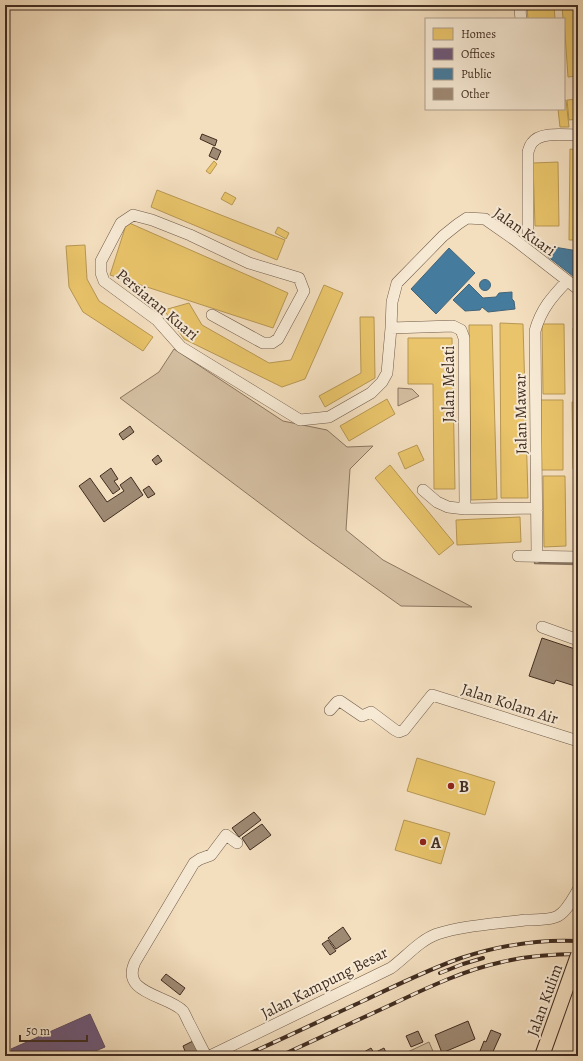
<svg xmlns="http://www.w3.org/2000/svg" width="583" height="1061" viewBox="0 0 583 1061" font-family="Alegreya,serif">
<rect width="100%" height="100%" fill="#f3debe"/>
<filter id="stains"><feTurbulence type="fractalNoise" baseFrequency=".005" numOctaves="4"/><feColorMatrix values="0 0 0 0 .2 0 0 0 0 .09 0 0 0 0 .02 0 0 0 .5 -.17"/></filter>
<radialGradient id="worn" r=".72"><stop offset=".6" stop-color="#630" stop-opacity="0"/><stop offset="1" stop-color="#630" stop-opacity=".3"/></radialGradient>
<path fill="#d5c0a3" stroke="#8b7662" d="M174 349 283 421 327 430 347 447 373 446 350 469 346 530 383 560 472 607 401 606 310 541 120 398 159 372Z
M398 388 412 389 419 396 398 406Z
M429 1042 435 1056H399Z"/>
<path fill="#e9c46a" stroke="#b79754" d="M562 5H578V76L568 77 564 19H563Z
M554 6 555 19H528L527 8Z
M578 99V119L569 120 567 100Z
M564 100H566L569 127H560L558 109H564Z
M570 149 578 150V240H569Z
M214 161 217 164 210 174 206 171Z
M558 162 559 226H535L533 163Z
M157 190 285 240 277 260 151 207Z
M225 192 236 198 232 205 221 199Z
M127 222 288 293 273 328 110 275Z
M278 227 289 233 286 239 275 233Z
M85 245 87 279 99 301 153 337 143 351 83 312 69 287 66 246Z
M324 285 343 293 305 379 282 387 184 339 164 310 189 303 202 325 269 363 291 360Z
M360 317H374L375 378 325 407 319 396 361 373Z
M500 323 523 324 528 498H501Z
M542 324H564L565 394H543Z
M469 325H492L497 499 471 500Z
M573 328H578V396H574Z
M408 338H452L455 489H434L433 384H408Z
M387 399 395 414 349 441 340 426Z
M540 400H563V470H541Z
M572 402H578V469H573Z
M417 445 424 460 405 469 398 453Z
M390 465 454 543 439 555 375 478Z
M576 475H578V543H577Z
M543 476H565L566 546 544 547Z
M520 517 521 542 457 545 456 520Z
M417 758 495 782 485 815 407 791Z
M404 820 450 833 441 864 395 850Z"/>
<path fill="#6d597a" stroke="#604c5f" d="M90 1014 105 1047 84 1056H14L11 1049Z"/>
<path fill="#457b9d" stroke="#446478" d="M554 247 578 251V280L547 256Z
M449 248 475 273 436 314 411 289Z
M479.5 285a5.5 5.5 0 1 1 11 0a5.5 5.5 0 1 1-11 0Z
M469 284 483 298 496 297 499 293 512 292V299L514 301 515 309 488 312 482 307 480 310 465 311 453 300Z"/>
<g fill="none" stroke-linecap="round" stroke-linejoin="round">
<path stroke="#87735f" stroke-width="2.5" d="M535 563 578 564"/>
</g>
<path fill="#9e8973" stroke="#412d21" d="M202 134 217 140 215 146 200 139Z
M213 147 221 151 217 160 209 156Z
M130 426 134 432 123 440 119 434Z
M158 455 162 461 156 465 152 460Z
M111 468 118 479 114 481 120 489 113 494 100 476Z
M131 477 143 495 104 522 79 486 90 478 107 502 124 491 120 485Z
M149 486 155 494 148 498 143 490Z
M542 638 578 650V687L556 680 554 684 529 676Z
M254 812 261 820 239 837 232 828Z
M262 824 271 835 250 850 242 838Z
M343 927 351 939 336 949 328 938Z
M328 940 336 951 330 955 322 944Z
M166 974 185 988 180 995 161 980Z
M468 1021 475 1039 442 1053 435 1035Z
M491 1030 501 1034 491 1056H478L484 1041 486 1042Z
M418 1031 423 1042 411 1047 406 1036Z
M193 1041 198 1053 191 1056H187L183 1046Z
M371 1048 374 1053 384 1048 387 1055 385 1056H374V1055L366 1056 364 1052Z"/>
<g fill="none" stroke-linecap="round" stroke-linejoin="round">
<g stroke="#6e5948" stroke-width="12">
<path id="minor" d="M521 19 520 10 524 5
M528 234V152C529 149 530 145 532 143 540 131 566 135 578 135
M212 315 263 343H272L278 339 304 291 299 278 249 263 190 235 152 220 133 215 121 223 101 261V273L104 281 157 320 181 347 300 420 329 417 371 393 382 382 387 373 391 328 392 302 397 283 443 236 458 224 467 218 485 219 515 240 578 289
M391 328 453 326 461 330 464 338 465 509
M423 490 437 502 448 507 465 509 537 508
M518 556 578 557
M537 557 535 331C541 309 552 297 567 281
M542 627 578 640
M330 710 337 702 340 701 362 716 371 712 395 730 399 732 404 730 432 695 578 741
M206 1056C200 1045 195 1034 189 1023 187 1019 185 1014 183 1011 168 995 120 994 135 962L194 863 200 859 211 855 226 835 237 843
M210 1056 391 968C406 957 420 940 437 934 465 925 496 924 525 920 533 920 551 920 558 916 567 911 573 898 578 890"/>
</g>
<use href="#minor" stroke="#f7ead5" stroke-width="11"/>
<g stroke="#412d21" stroke-width="4">
<path id="rail" d="M440 973 463 964 483 958
M244 1056C284 1038 324 1019 363 1001 395 986 427 970 461 958 498 946 539 939 578 941
M280 1056C319 1038 358 1020 397 1002 431 986 465 970 502 962 527 956 553 954 578 954"/>
</g>
<use href="#rail" stroke="#f7ead5" stroke-width="2.5" stroke-dasharray="8" stroke-linecap="butt"/>
<g stroke="#412d21" stroke-width="16" stroke-linecap="butt">
<path id="major-bridge" d="M542 1056 578 955"/>
</g>
<use href="#major-bridge" stroke="#f3debe" stroke-width="14"/>
</g>
<g fill="#8f2418" stroke="#f7ead5" stroke-width="1.5">
<circle cx="451" cy="786" r="4"/>
<circle cx="423" cy="842" r="4"/>
</g>
<g text-anchor="middle" stroke-width="4" stroke-linejoin="round" paint-order="stroke">
<g font-size="16" fill="#412d21" stroke="#f7ead5">
<text transform="translate(525 231) rotate(35)" y="6">Jalan Kuari</text>
<text transform="translate(158 304) rotate(40)" y="6">Persiaran Kuari</text>
<text transform="translate(448 384) rotate(-90)" y="6">Jalan Melati</text>
<text transform="translate(520 414) rotate(-91)" y="6">Jalan Mawar</text>
<text transform="translate(510 703) rotate(18)" y="6">Jalan Kolam Air</text>
<text transform="translate(324 982) rotate(-27)" y="6">Jalan Kampung Besar</text>
<text transform="translate(544 1000) rotate(-70)" y="6">Jalan Kulim</text>
</g>
<g font-size="16" font-weight="bold" fill="#412d21" stroke="#f7ead5" text-anchor="start">
<text x="459" y="792">B</text>
<text x="431" y="848">A</text>
</g>
</g>
<rect width="583" height="1061" fill="none" stroke="#f3debe" stroke-width="20"/>
<rect x="6" y="6" width="571" height="1049" fill="none" stroke="#412d21" stroke-width="2"/>
<rect x="10" y="10" width="563" height="1041" fill="none" stroke="#412d21"/>
<rect x="425" y="18" width="140" height="92" fill="#f7ead5" stroke="#ae9e8d"/>
<rect x="433" y="28" width="20" height="12" fill="#e9c46a" stroke="#ae9e8d"/>
<text x="461" y="38" font-size="12" fill="#412d21">Homes</text>
<rect x="433" y="48" width="20" height="12" fill="#6d597a" stroke="#ae9e8d"/>
<text x="461" y="58" font-size="12" fill="#412d21">Offices</text>
<rect x="433" y="68" width="20" height="12" fill="#457b9d" stroke="#ae9e8d"/>
<text x="461" y="78" font-size="12" fill="#412d21">Public</text>
<rect x="433" y="88" width="20" height="12" fill="#9e8973" stroke="#ae9e8d"/>
<text x="461" y="98" font-size="12" fill="#412d21">Other</text>
<path d="M20 1035v6h67v-6" fill="none" stroke="#412d21" stroke-width="2"/>
<text x="26" y="1035" font-size="12" fill="#412d21" stroke="#f7ead5" stroke-width="3" paint-order="stroke">50 m</text>
<rect width="100%" height="100%" filter="url(#stains)"/>
<rect width="100%" height="100%" fill="url(#worn)"/>
</svg>
